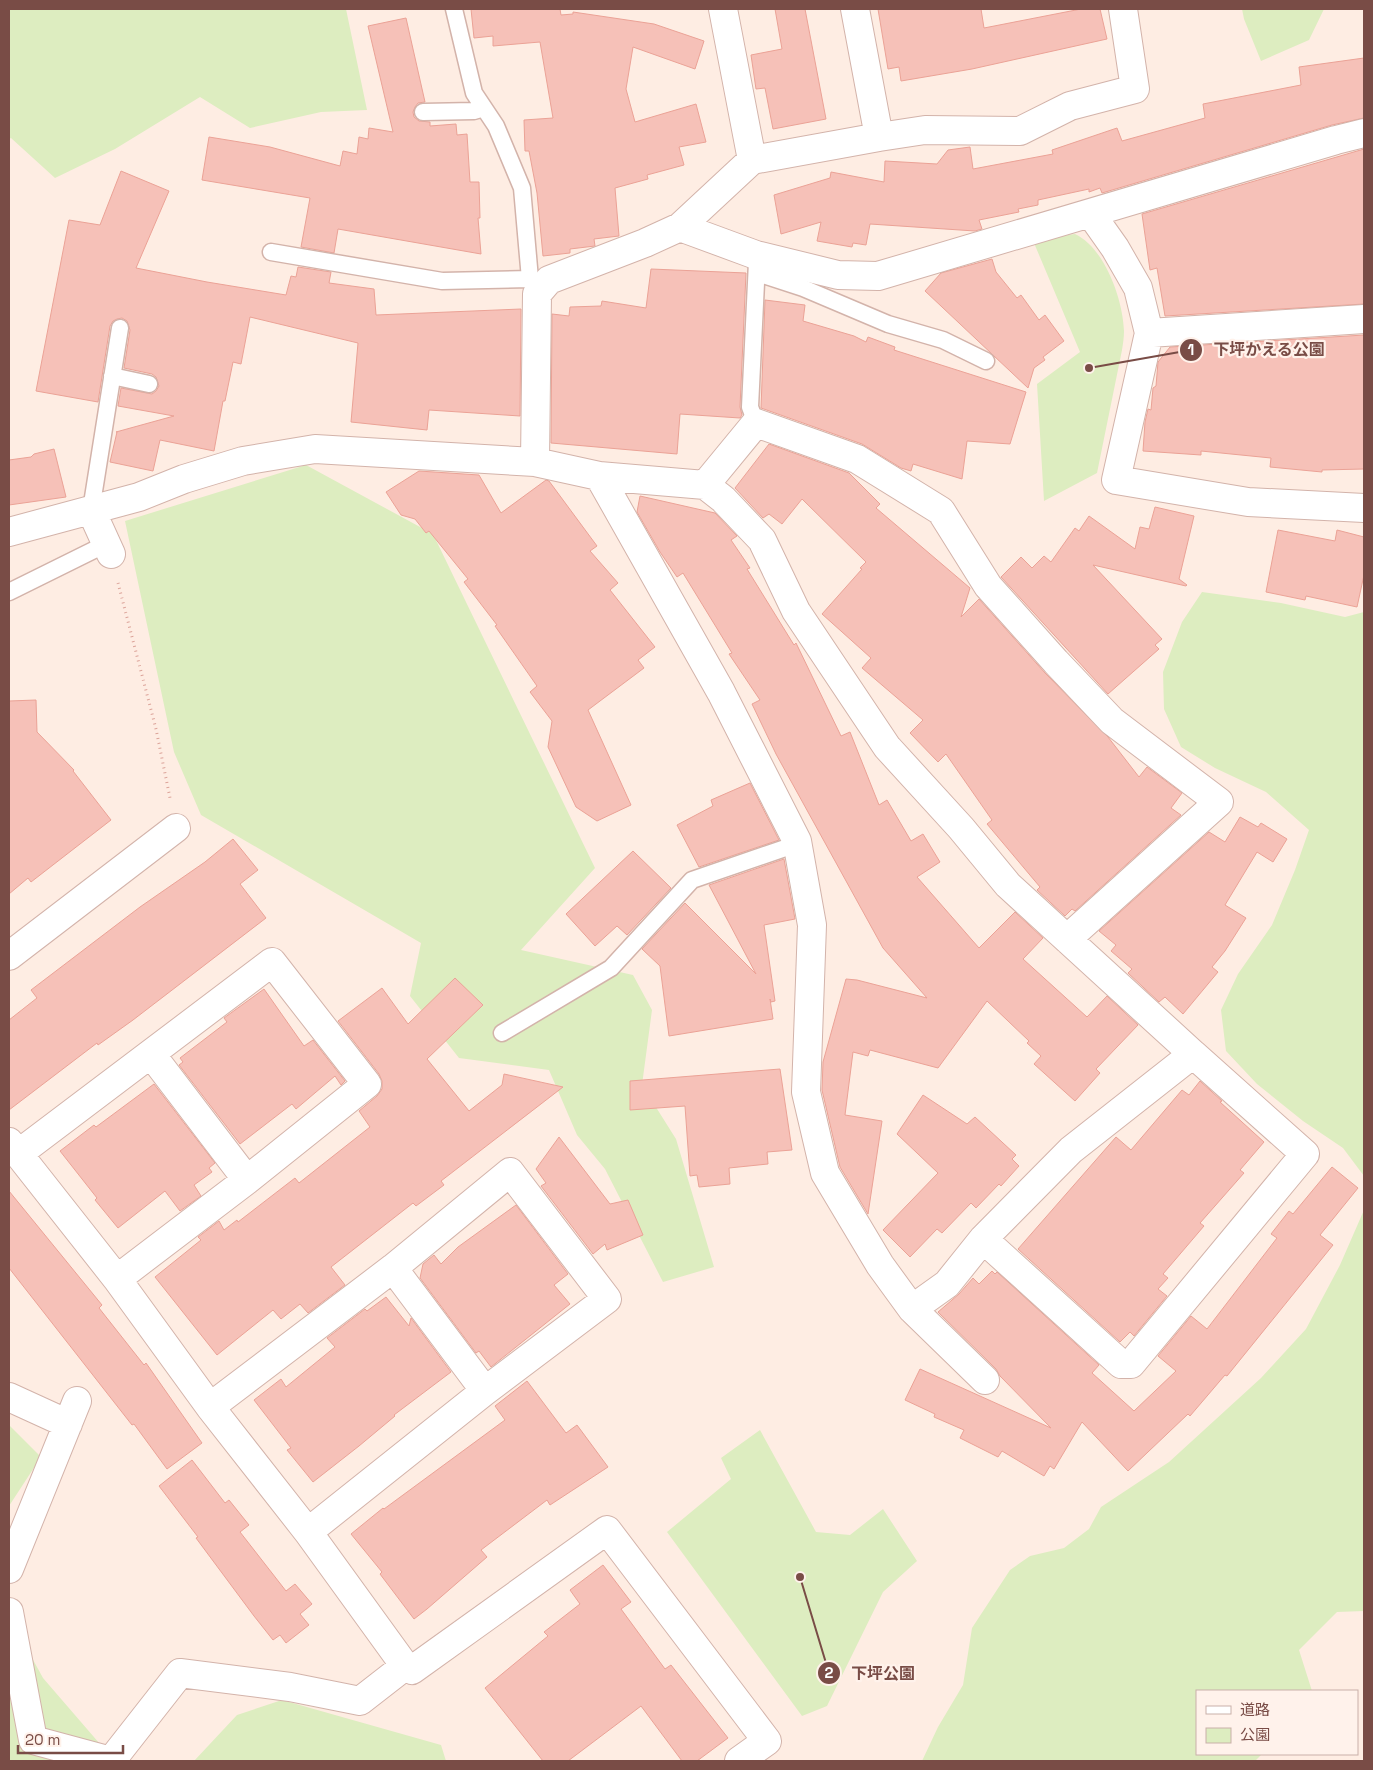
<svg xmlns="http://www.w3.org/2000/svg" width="1373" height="1770" viewBox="0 0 1373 1770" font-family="'Space Grotesk','Noto Sans JP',sans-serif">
<rect width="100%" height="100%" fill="#feede3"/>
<path fill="#ddedc0" d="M9 9H346L367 110 321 112 250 128 200 97 115 149 55 178 11 138 9 139Z
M1242 9H1324L1309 40 1261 61 1244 19Z
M1075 234C1105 248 1123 300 1124 331 1124 337 1123 344 1122 350L1097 473 1044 501 1037 384 1080 352 1034 243 1055 237Z
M306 465 433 534 595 868 521 950 633 975 652 1010 642 1085 676 1139 714 1267 663 1282 605 1169 577 1135 549 1070 459 1058 410 996 421 943 201 815 174 752 125 521Z
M1202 592 1281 603 1345 617 1364 612V1176L1343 1148 1303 1121 1257 1084 1226 1051 1221 1010 1238 974 1272 925 1295 870 1309 830 1266 792 1215 768 1181 747 1164 709 1163 672 1182 622Z
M1364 1210V1611L1337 1612 1299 1650 1312 1691H1197V1754H1262L1255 1761H922L938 1727 963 1685 972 1628 1010 1570 1030 1556 1064 1548 1089 1529 1101 1507 1169 1462 1261 1378 1306 1329 1340 1265Z
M9 1425 41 1457 9 1506Z
M760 1430 816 1532 850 1535 883 1509 917 1561 883 1592 827 1706 802 1716 667 1532 731 1479 721 1458Z
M9 1630 20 1636 43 1678 106 1751 131 1761H9Z
M282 1700 441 1745 446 1761H194L237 1715Z"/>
<path fill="#f6c1b8" stroke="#eba296" d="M471 9H560L561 15 573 14V12L654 24 704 41 695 69 633 47 626 89 635 122 696 104 706 142 679 147 684 165 647 175 648 179 615 188 619 236 594 239 595 246 570 249V253L543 256 537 193 529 151H525L524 120 553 118 540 42 493 46V36L474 38Z
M775 9H805L826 119 773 129 765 88 756 89 751 55 782 49Z
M878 9H981L984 28 1081 9H1100L1107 39 972 69 901 81 899 67 888 69Z
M406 18 425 102 418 103 415 107 413 112 414 117 419 121 430 122V126L456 124 457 135 467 134 470 182H479L480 218H478L481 254 338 229 334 253 301 247 310 198 202 180 209 137 270 147 340 166 343 151 357 154 359 137 368 139 369 128 393 132 368 26Z
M1364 58V118L1332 125 1102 193 1100 188 1089 192V189L1038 200V205L1018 209 1019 212 979 220 982 229 975 231 870 224 866 245 853 243 852 247 817 241 821 222 781 234 774 195 830 178 831 172 884 182 885 161 937 164 948 150 970 147 973 169 1053 154 1052 150 1117 128 1122 141 1205 118 1203 104 1301 85 1299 67Z
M1364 149V304L1165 316 1157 268 1150 270 1142 214Z
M121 171 169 191 136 268 207 282 286 295 291 276 296 277 298 267 331 272 329 283 374 289 376 315 521 309 520 416 429 410 427 430 351 422 358 343 250 317 241 364 233 362 225 401H223L214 451 160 440 153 471 110 462 117 432H116L174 416 118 406 121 388 152 394 156 391 159 386 156 377 152 374 124 368 130 330 127 321 122 318 117 319 113 321 110 326 98 402 36 391 69 220 100 225Z
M992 259 996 272 1017 298 1021 295 1039 320 1045 315 1064 341 1043 357 1045 360 1034 368 1028 388 925 291 941 273Z
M651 269 746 273 740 407 742 415 740 418 680 414 677 454 551 443 552 314 569 316 570 307 601 306 602 301 646 308Z
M765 300 805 305 803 321 854 336 866 342 868 337 895 347 894 350 1026 392 1010 444 967 441 962 479 913 464 911 471 901 468 862 444 761 408Z
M1364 335V469L1322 470V472L1270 467 1271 458 1201 451V455L1143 451 1145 422 1148 409 1151 410 1153 388 1156 386 1158 362 1170 347Z
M769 444 849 473 880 504 876 508 970 588 961 617 979 599 1045 673 1108 737 1139 777 1147 767 1182 793 1171 808 1181 815 1075 911 1072 909 1065 916 1037 890 1040 887 987 824 992 820 946 754 938 762 910 733 923 720 862 668 871 658 822 614 862 569 860 568 866 562 802 499 782 524 769 514 763 518 735 488Z
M54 449 66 497 9 505V460L31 457 34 454Z
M419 471 479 475 501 513 546 480 549 481 597 546 590 551 618 583 610 590 655 647 638 660 644 668 588 710 631 805 597 821 576 807 548 747 552 721 530 692 537 686 495 626 497 625 464 582 468 579 429 531 426 533 415 519 401 515 386 492Z
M640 496 715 513 737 536 731 540 750 568 747 569 794 645 796 643 841 736 850 732 879 805 887 800 911 841 923 834 940 862 917 877 979 948 1015 912 1043 938 1023 959 1087 1017 1107 996 1138 1025 1096 1069 1100 1073 1075 1101 1034 1064 1041 1056 1027 1043 1029 1041 987 1001 938 1068 870 1050 868 1056 853 1052 845 1115 882 1121 868 1214 840 1167 822 1090 823 1062 846 979 857 980 927 998 883 948 776 754 752 704 760 700 729 654 732 653 683 573 677 577 660 552 637 512Z
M1155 507 1194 516 1179 579 1187 585 1186 586 1093 565 1162 639 1155 645 1159 649 1108 694 1001 577 1021 557 1032 568 1044 556 1051 562 1075 528 1079 531 1089 516 1135 549 1140 527 1149 529Z
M1278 530 1335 541 1337 530 1364 537V575L1357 607 1306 596 1305 600 1266 592Z
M36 700 37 732 74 770 73 771 111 820 31 882 28 878 9 894V701Z
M750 783 779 840 699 867 677 825 713 806 711 800Z
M1240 817 1258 827 1261 823 1287 839 1273 862 1257 852 1225 905 1246 918 1225 951 1212 967 1218 972 1183 1014 1165 997 1159 1002 1128 973 1132 969 1111 951 1116 945 1099 931 1209 832 1225 842Z
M233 839 258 870 240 884 266 918 133 1020 98 1045 97 1043 9 1110V1020L37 998 31 990 140 907 205 862Z
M633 851 671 888 627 935 617 926 595 946 566 914Z
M784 859 795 919 764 925 775 1001 771 1002 770 999 773 1019 669 1036 660 966 642 949 685 903 756 974 709 885Z
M455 978 483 1005 427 1059 469 1111 502 1085 504 1074 563 1087 441 1181 444 1185 416 1206 413 1203 331 1267 345 1285 308 1313 300 1304 281 1319 273 1310 217 1355 155 1277 201 1240 198 1237 219 1221 224 1230 237 1220 238 1222 295 1178 299 1183 370 1127 359 1111 377 1096 382 1089V1081L379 1074 338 1021 382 988 408 1024Z
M264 989 304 1046 313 1040 345 1081 341 1085 335 1076 296 1109 292 1104 240 1144 179 1065 183 1062 180 1058 227 1022 224 1018Z
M780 1069 792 1150 767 1152 768 1164 729 1168 730 1184 699 1187 697 1175 690 1176 685 1106 630 1110V1081Z
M1200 1081 1222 1101 1220 1102 1264 1142 1240 1170 1244 1173 1200 1223 1204 1226 1163 1274 1168 1278 1158 1289 1167 1296 1134 1336 1130 1332 1120 1342 1018 1249 1116 1137 1131 1150 1182 1090 1189 1095Z
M154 1084 215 1163 209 1168 212 1172 194 1185 201 1196 180 1211 165 1191 118 1228 95 1200 97 1198 60 1151 94 1125 96 1127Z
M923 1095 967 1124 975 1117 1016 1155 1012 1159 1019 1166 1001 1186 999 1184 976 1208 971 1203 942 1233 937 1229 910 1257 883 1230 938 1173 897 1134Z
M559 1137 610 1204 628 1200 643 1235 607 1250 605 1244 593 1254 541 1186 546 1183 536 1169Z
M1332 1167 1358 1188 1320 1235 1333 1245 1227 1376 1225 1375 1190 1416 1188 1414 1128 1471 1082 1422 1054 1469 1050 1466 1044 1476 1002 1451 998 1457 960 1438 964 1430 934 1417 935 1414 905 1400 920 1369 1051 1428 1000 1376 996 1369 938 1312 959 1294 973 1278 979 1284 992 1271 995 1274 997 1272 1099 1365 1092 1373 1134 1411 1176 1371 1158 1356 1191 1316 1207 1329 1277 1238 1271 1234 1289 1211 1293 1214Z
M9 1191 102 1305 99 1308 144 1365 146 1363 202 1443 167 1469 134 1424 132 1425 9 1268Z
M516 1205 568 1274 554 1285 570 1304 491 1367 479 1351 476 1353 420 1278 423 1264 434 1255 441 1264 458 1247Z
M386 1297 409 1326 411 1318 451 1372 394 1415 395 1416 359 1446 313 1482 287 1450 291 1448 254 1400 281 1379 286 1387 335 1347 327 1338 365 1309 367 1311Z
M527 1381 566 1433 577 1425 608 1467 550 1505 547 1500 481 1550 487 1557 427 1609 414 1619 380 1574 382 1572 351 1534 383 1508 384 1509 505 1420 495 1406Z
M192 1460 225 1503 229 1500 249 1525 240 1532 286 1591 295 1584 312 1604 300 1614 309 1625 286 1643 280 1635 273 1640 254 1616 196 1538 198 1537 159 1486Z
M603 1565 631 1602 621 1609 665 1669 671 1665 728 1738 697 1761H682L641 1706 568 1761H543L485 1688 548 1636 544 1632 580 1604 570 1590Z"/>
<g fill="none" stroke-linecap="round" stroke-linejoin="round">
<g stroke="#d3b3aa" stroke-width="19">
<path id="service" d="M454 9 474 93 496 126 522 188 530 279 537 294
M423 112 474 111 484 108
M271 252 442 281 530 279 535 289
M757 273 803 288 888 324 943 340 986 361
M112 376 149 384
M756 423 750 407 757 262
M91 510 120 328
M9 592 106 544
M502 1033 611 968 692 880 797 844"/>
</g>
<g stroke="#d3b3aa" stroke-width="30">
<path id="minor" d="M723 9 752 160
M855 9 879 137
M1091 214 1115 248 1138 288 1149 333 1116 480 1248 502 1364 508
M680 227 752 160 879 137 925 130 1020 131 1070 106 1135 89 1123 9
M1149 333 1364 319
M535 462 537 294 549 280 645 243 680 227 756 255 838 275 878 276 1336 140 1364 133
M599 476 721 692 797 841 812 925 806 1092 825 1173 880 1265 912 1309 985 1380
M705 485 756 423 857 459 941 511 988 586 1056 662 1112 721 1219 802 1067 939
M91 510 111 554
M9 532 139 497 184 479 243 461 315 449 535 462 599 476 705 485 723 499 762 540 796 611 887 747 961 828 1008 885 1193 1054 1071 1150 983 1239 947 1284 912 1309
M9 956 176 828
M151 1054 247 1180
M9 1142 117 1279 210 1407 308 1532 405 1666 412 1670 607 1530 767 1741 739 1761
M18 1154 272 962 367 1084 247 1180 117 1279
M983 1239 1121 1364H1131L1305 1154 1193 1054
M393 1268 485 1391
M9 1397 68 1424
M210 1407 393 1268 510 1172 607 1299 485 1391 308 1532
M9 1569 77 1401
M9 1612 33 1740 111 1761 180 1673 290 1687 360 1701 405 1666"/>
</g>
<path stroke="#dca49a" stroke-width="3" stroke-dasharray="1 4" stroke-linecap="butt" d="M118 583 156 729 170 798"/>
<use href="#service" stroke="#fff" stroke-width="16"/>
<use href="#minor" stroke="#fff" stroke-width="28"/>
</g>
<path fill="none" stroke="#794c46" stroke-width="2" d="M1089 368L1191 350M800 1577L829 1673"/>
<g fill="#794c46" stroke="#fff2eb" stroke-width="2">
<circle cx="1089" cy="368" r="5"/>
<circle cx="800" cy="1577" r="5"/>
<circle cx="1191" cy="350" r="12"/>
<circle cx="829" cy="1673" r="12"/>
</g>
<g font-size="15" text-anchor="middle" font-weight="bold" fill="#fff">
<text x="1191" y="355">1</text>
<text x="829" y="1678">2</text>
</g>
<g font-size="16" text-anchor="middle" font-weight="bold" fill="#794c46" stroke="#fff2eb" stroke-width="4.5" stroke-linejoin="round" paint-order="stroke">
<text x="1269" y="355">下坪かえる公園</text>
<text x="883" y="1679">下坪公園</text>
</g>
<rect width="1373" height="1770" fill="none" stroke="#794c46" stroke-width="20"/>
<rect x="1196" y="1690" width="162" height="65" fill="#fff2eb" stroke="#c9b0a9"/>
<rect x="1206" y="1706" width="25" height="8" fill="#ffffff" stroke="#c9b0a9"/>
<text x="1240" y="1715" font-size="15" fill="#794c46">道路</text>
<rect x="1206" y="1728" width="25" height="15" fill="#ddedc0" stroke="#c9b0a9"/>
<text x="1240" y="1740" font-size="15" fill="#794c46">公園</text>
<path d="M18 1745v8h105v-8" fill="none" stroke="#794c46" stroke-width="2.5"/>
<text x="25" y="1745" font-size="15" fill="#794c46" stroke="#fff2eb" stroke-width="4" paint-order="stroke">20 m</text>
</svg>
